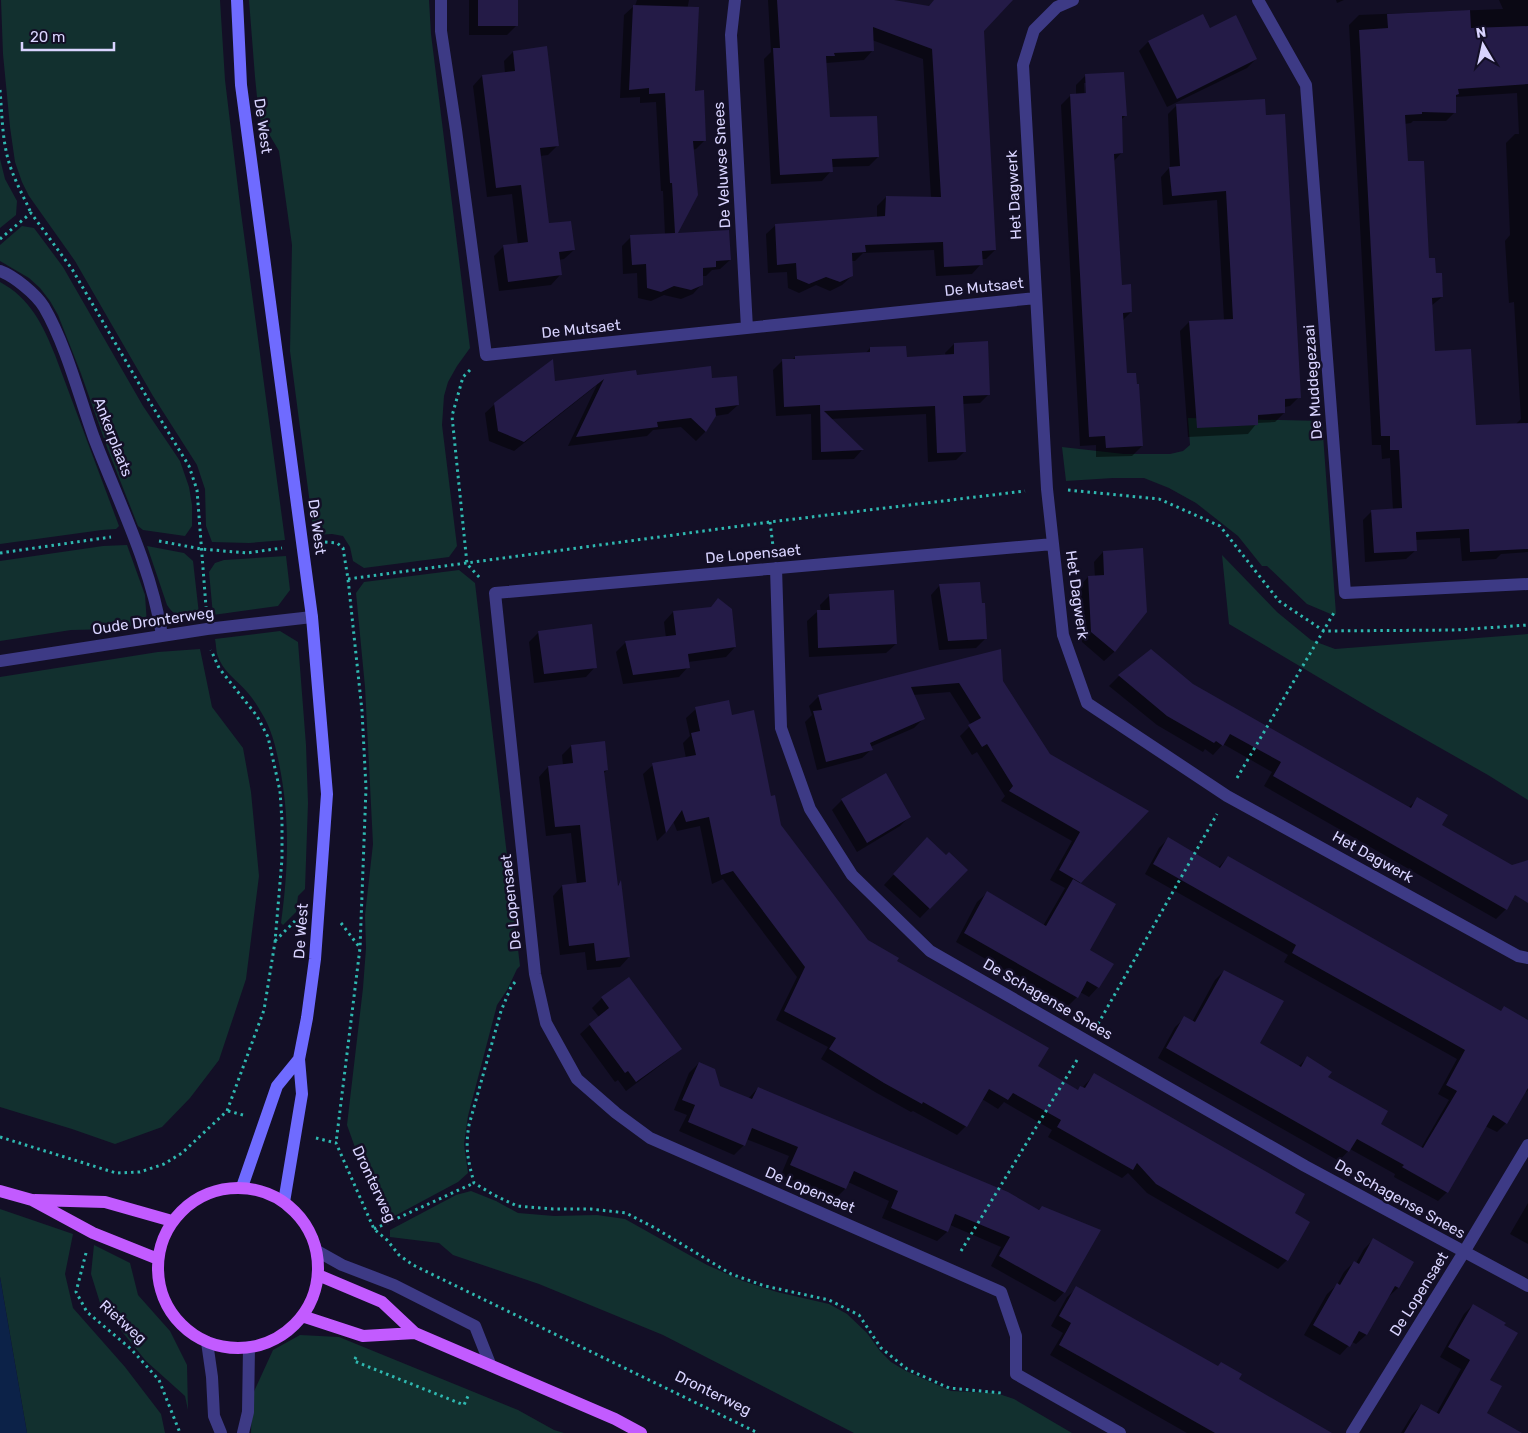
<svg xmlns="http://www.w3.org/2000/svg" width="1528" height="1433" viewBox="0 0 1528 1433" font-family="Rubik,sans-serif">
<rect width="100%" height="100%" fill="#130f26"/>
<path fill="#12302f" d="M1 0H220L225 80 240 205 285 540 249 543 212 542 206 526 205 489 197 465 153 396 75 261 29 196 22 182 15 162 10 127 3 54Z
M249 0H429L431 34 470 348 457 366 448 382 444 396 442 425 457 546 449 557 364 568 353 561 350 547 343 536 332 534 314 535 290 351 292 245 279 151 259 117 255 77Z
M0 159 5 179 17 201 16 215 0 228Z
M22 226 34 228 63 267 143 406 180 461 189 487 192 505V526L185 536 143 530 138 526 108 450 80 371 58 315 50 301 40 288 29 278 0 261V245Z
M0 282C30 298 43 325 55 355L119 526 116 529 102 530 0 544Z
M1188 418 1322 421 1336 614 1333 615 1307 604 1267 566H1262L1238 536 1196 503 1169 488 1144 478H1113L1066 481 1062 447 1124 454H1170L1183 451 1190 445Z
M127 545 145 595 147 624 114 629 71 630 0 641V561L103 546Z
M147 546 184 553 193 561 199 614C189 626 174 616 167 605Z
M1222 555 1277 612 1311 640 1335 649 1528 634V800L1488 775 1377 712 1229 624Z
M286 556 290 590 278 606 213 615 209 572 215 563 224 560Z
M459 570 475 583 520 966 517 969 507 990 497 1005 468 1116 464 1144 468 1173 458 1182 389 1219 367 1181 347 1125 363 988 366 948 365 915 373 844 365 687 356 593 364 582Z
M280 631 298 642 306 745 308 803 305 889 298 896 296 912 283 925 281 923C288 870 290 826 281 774 277 752 273 731 261 712 257 705 253 699 248 693 237 680 222 671 217 654 216 649 216 644 215 639Z
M200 649 212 707 243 748 251 792 259 876 246 979 219 1060 190 1098 162 1127 115 1144 72 1129 0 1107V677L158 652Z
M471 1191 496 1201 518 1213 554 1216 597 1215 625 1219 707 1265 743 1281 777 1292 829 1304 847 1314 867 1333 880 1351 891 1362 906 1371 951 1391 996 1393 1014 1399 1072 1433H854L663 1335 539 1284 453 1255 439 1243 390 1237V1230L456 1195Z
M0 1209 73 1234 65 1274 73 1308 125 1367 161 1414 165 1433H27L0 1277Z
M94 1245 130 1263 138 1295 170 1331 187 1365 188 1410 185 1396 146 1361 101 1306 91 1274Z
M300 1335 339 1337 518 1410 554 1430 564 1433H251L252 1396 273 1350Z"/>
<path fill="#0c2248" d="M0 1277 27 1433H0Z"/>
<path fill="#0007" fill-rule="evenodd" d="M469 0H517V25L507 35H469Z
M637 0H689L684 25 694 92 705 140 696 149 692 150 676 234 730 260 720 269 712 270 706 276H702V284L693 294 681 299 664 295 651 301 638 298 637 273 623 274 622 246 631 237 665 235 663 191H661L656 102 640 103V97L620 98 624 15 634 6H635Z
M768 0H890L929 7 936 0H1012L983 31 995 250 986 259H981V264L972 274 936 276 934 250 863 253 855 261H851L852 276 842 285 830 291 816 285 799 293 788 288 787 272 768 273 766 234 776 225 877 218V206L886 197 931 198 923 59 872 40 873 50 864 60 826 63 828 118 878 157 869 166 831 167V171L822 181 771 184 764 59 771 52Z
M1336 0H1344L1337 3Z
M1499 0H1528V552L1501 554 1496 559 1462 561 1460 538 1415 540 1416 550 1406 559 1365 562 1363 520 1372 511 1393 510 1390 458 1382 459 1381 445H1372L1349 25 1359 15 1503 9ZM1517 93 1519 134H1515L1506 143 1510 235 1505 241 1509 303 1514 302 1521 419 1515 425 1475 427 1434 352 1431 306 1442 297 1435 274 1428 259 1406 162 1404 124 1411 123 1413 121H1446L1455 112V97Z
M1203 16 1209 29 1256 59 1247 68 1167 107 1139 51 1148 42Z
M513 52 557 146 548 155 540 156 548 225 574 250 564 259 558 260 560 275 551 285 499 291 494 256 504 246 518 245 512 194 487 197 473 86 482 76 505 73 504 61Z
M1085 76 1126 115 1121 120 1122 152 1114 161 1120 286 1131 312 1122 321 1126 375 1142 446 1132 456 1096 457V445L1080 446 1061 105 1070 96 1076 95V85ZM1084 83H1087L1088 100H1085Z
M1264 101 1299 397 1290 406 1284 407V413L1275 422 1257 423 1248 434 1188 437 1180 331 1189 322 1224 320 1217 200 1163 205 1161 177 1170 167 1168 114 1177 105Z
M954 344 989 394 980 403 963 404 965 451 956 460 928 462 926 414 830 419 862 450 854 459 812 460 811 414 776 416 773 370 782 361 792 360 795 357 865 354 870 348 906 359 946 356 945 353Z
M636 377 711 380 738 405 728 414 715 416 705 432 696 441 681 427 653 430 647 436 568 446 597 385 514 451 489 441 485 413 495 404 554 382Z
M1103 552 1146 612 1114 652 1104 661 1082 642 1079 587 1088 577H1095L1094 562Z
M940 585 985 639 976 648 939 650 931 595Z
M830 595 896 644 886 653 809 657 807 621 817 612H821L820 605Z
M673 612 735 647 726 657 688 662V667L679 677 623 684 616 652 626 642 666 638 664 622Z
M539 632 595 667 586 677 534 683 529 642Z
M1000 651 1001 681 1049 755 1147 812 1079 884 1088 951 1098 987 1089 997 1080 992 1077 997 1068 1006 956 942 977 902 987 893 1043 926 1065 888 1050 880 1072 841 1001 801 1005 796 977 752 972 755 960 736 971 725 950 692 913 695 924 718 914 728 870 747 872 749 862 758 817 770 805 722 812 715 809 706 819 696Z
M1151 651 1192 685 1409 807 1418 799 1441 826 1512 866 1528 861V870L1506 909 1496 919 1264 786 1272 772 1223 744 1213 755 1205 749 1203 752 1157 725 1109 686 1119 676Z
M696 709 731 716 770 798 780 825 867 941 1036 1067 1077 1091 1082 1088 1094 1075 1293 1214 1287 1260 1278 1269 1147 1193 1128 1173 1122 1178 1048 1137 1052 1130 1004 1102 998 1109 982 1099 966 1126 957 1135 913 1111 911 1112 875 1092 821 1059 828 1047 776 1020 797 977 723 879 712 884 700 826 677 831 673 821 666 832 657 841 643 774 653 765 686 758 683 743 690 736 686 718Z
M571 746 607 770 603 774 616 887 620 883 629 957 620 967 587 970 585 952 560 955 553 896 562 886 577 884 571 833 546 836 539 777 548 767 563 765 562 755Z
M842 800 909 817 900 826 857 852 832 810Z
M1168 839 1218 868 1228 857 1500 1012 1504 1008 1528 1021V1090L1526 1092 1525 1091 1506 1123 1497 1132 1485 1126 1447 1192 1438 1201 1394 1177 1395 1174 1350 1149 1339 1161 1158 1058 1175 1027 1185 1018 1192 1022 1215 980 1224 971 1259 1044 1298 1067 1307 1058 1327 1078 1379 1125 1421 1148 1449 1100 1438 1094 1457 1059 1284 962 1288 955 1145 874 1159 848Z
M918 848 946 856 966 870 920 918 884 885Z
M628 979 680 1049 670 1058 626 1091 618 1080 615 1082 580 1034 599 1017 592 1008 602 998Z
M699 1063 719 1087 748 1099 758 1088 1038 1210 1042 1207 1064 1292 1055 1302 991 1266 1001 1247 950 1225 947 1232 937 1241 882 1218 889 1201 848 1182 845 1189 836 1198 781 1175 789 1156 746 1139 744 1145 734 1155 679 1131 687 1115 674 1110 689 1073Z
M1528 1203V1244L1510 1234Z
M1373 1240 1398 1288 1388 1297 1366 1335 1356 1344 1352 1342 1340 1355 1304 1335 1327 1294 1337 1285 1344 1272 1354 1262 1356 1263 1364 1249Z
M1077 1288 1238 1379 1321 1433H1187L1050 1355 1063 1333 1051 1326 1067 1297Z
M1473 1305 1489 1380 1471 1433H1401L1412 1415 1421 1405 1436 1414 1461 1369 1440 1357 1464 1314Z"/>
<path fill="#241b47" d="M478 0H518V26H478Z
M777 0H894L929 6 934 0H1013L984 31 996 250 982 251 983 265 944 267 943 242 865 245 866 252 852 253 853 276 840 282 826 277 809 284 797 279 796 263 777 265 775 224 885 216 886 196 941 197 932 49 873 27 874 51 834 53 835 56H826L830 117 877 116 879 157 832 159 833 172 780 175 773 48H780Z
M633 5 699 7 695 91 704 90 706 141H693L698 195 678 233 729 230 731 260 716 261V267L703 268V285L691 290 674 286 661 292 647 288 646 264 632 265 630 235 675 233 672 183H670L665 93 649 94V88L629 90Z
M1470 10 1471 28 1528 26V84L1458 89 1459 94 1456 95V113L1422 112V114L1405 115 1408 161H1424L1429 258H1435L1436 273H1442L1443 297 1432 298 1435 351 1471 349 1476 425 1528 423V549L1470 552 1469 529 1416 532 1417 551 1374 553 1371 510 1402 508 1399 450H1390V436H1381L1359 30 1388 28 1387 14Z
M1203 14 1210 28 1236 15 1257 59 1177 99 1148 41Z
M547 46 559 146 540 148 549 223 571 221 575 250 559 252 562 275 508 282 503 245 528 242 521 185 496 188 482 75 515 71 513 51Z
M1124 72 1127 116H1122L1123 153 1114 154 1122 285 1131 284 1132 312 1123 313 1127 373H1136L1137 384H1139L1143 446 1106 448 1105 436 1089 437 1070 94 1086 93 1085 74Z
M1265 99 1266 115 1285 114 1301 398 1285 399V413L1258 415V425L1197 428 1189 321 1233 319 1226 191 1172 196 1169 167 1180 166 1176 104Z
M988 341 990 395 963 396 966 452 937 453 935 406 824 411 864 450 821 452 820 405 784 407 782 359H795V356L870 352V347L906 346 907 357 954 354V343Z
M553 359 555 381 636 370 637 375 711 366 712 378 737 376 739 405 715 408 716 416 706 432 691 418 657 422 658 427 576 437 604 379 524 442 498 431 494 403Z
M1143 548 1147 612 1115 652 1091 632 1088 576 1104 575 1103 551Z
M980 582 982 603H985L987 639 948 641 939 584Z
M894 590 897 644 818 648 817 610H830L829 594Z
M718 598 732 609 736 647 688 654 690 668 633 675 625 641 676 635 673 611 711 607Z
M592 624 597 668 544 674 538 631Z
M1001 649 1003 681 1050 754 1149 811 1081 883 1059 870 1080 832 1009 791 1013 786 987 744 982 747 968 725 981 718 959 683 911 687 925 719 870 743 873 750 826 762 813 711 822 710 818 695Z
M1151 649 1193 684 1411 808 1417 797 1448 815 1442 825 1512 865 1528 860V903L1515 895 1507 910 1273 776 1281 762 1230 734 1223 746 1216 741 1214 743 1167 716 1118 675Z
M729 700 732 715 754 710 771 796 775 795 781 825 868 940 899 958 897 961 1049 1048 1038 1066 1078 1090 1080 1086 1085 1088 1094 1073 1305 1194 1295 1213 1310 1222 1288 1261 1156 1184 1137 1163 1133 1170 1057 1127 1061 1120 1013 1093 1008 1100 989 1089 967 1127 923 1102 922 1104 884 1083 829 1049 836 1038 784 1011 805 967 733 871 721 875 709 817 686 822 682 810 666 833 652 763 696 755 691 733 700 731 695 707Z
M605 741 608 770 604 771 618 886 621 880 630 957 596 961 594 943 569 946 562 885 586 882 580 825 555 827 548 766 573 763 571 745Z
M886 773 911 817 867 843 841 799Z
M927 837 946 855 949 852 968 870 930 909 893 874Z
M1168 837 1220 868 1228 856 1501 1011 1504 1006 1528 1020V1088L1507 1124 1493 1115 1448 1193 1402 1167 1404 1165 1357 1139 1349 1152 1166 1048 1184 1016 1195 1022 1224 970 1284 1001 1260 1043 1301 1067 1307 1056 1332 1072 1328 1077 1388 1111 1381 1124 1423 1148 1457 1091 1446 1085 1465 1050 1292 953 1296 945 1153 864Z
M1073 879 1116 904 1090 950 1114 964 1099 988 1087 981 1078 998 964 933 987 891 1046 926Z
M629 977 682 1049 636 1082 628 1071 625 1073 589 1024 609 1008 601 997Z
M699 1062 715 1069 720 1086 752 1099 758 1087 1008 1192 1039 1210 1042 1206 1101 1230 1065 1293 999 1256 1010 1237 955 1214 948 1232 891 1208 898 1191 854 1171 846 1189 790 1165 798 1147 752 1128 745 1146 688 1122 695 1105 682 1100Z
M1373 1238 1414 1262 1399 1288 1395 1286 1367 1335 1359 1331 1350 1347 1313 1325 1337 1283 1340 1285 1354 1261 1359 1264Z
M1076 1286 1218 1366 1221 1362 1242 1374 1239 1379 1332 1433H1215L1086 1360 1059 1345 1071 1323 1059 1316Z
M1473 1304 1506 1323 1504 1325 1518 1333 1490 1380 1502 1386 1487 1413 1522 1433H1404L1421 1404 1439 1414 1470 1360 1448 1347Z"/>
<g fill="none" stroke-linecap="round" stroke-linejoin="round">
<path stroke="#2fb8b0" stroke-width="3" stroke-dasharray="2.5 4" stroke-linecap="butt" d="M0 90C2 113 2 137 8 159 13 178 23 195 31 213
M0 239 31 213 72 269 148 399 189 466 197 490 206 607
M470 370 463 377 452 416 467 564 480 578
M1068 490 1159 499 1220 526 1279 601 1324 631 1456 630 1528 625
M770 522 773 546
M159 541 201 549 247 553 282 548
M325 542 337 543 343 548 348 579 362 711 366 788 360 948 336 1143
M0 553 111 537
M348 579 770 522 1025 491
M1237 778 1335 611
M341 923 360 948
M275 941 295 921
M515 982 511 987 501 1011 469 1125C465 1149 468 1160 474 1183L494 1195 517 1206 553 1209H591L626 1213 655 1228 731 1274 765 1286 829 1300 859 1315 881 1348 907 1369 949 1388 1002 1393
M1098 1024 1217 814
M228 1111 243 1115
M0 1137 116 1173 140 1172 164 1164 182 1153 227 1111 264 1010 275 942 282 859V821L280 791 268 737 257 716 219 668 211 650
M316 1138 336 1143 374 1229 387 1240 399 1255 413 1265 758 1433
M374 1229 474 1183
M961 1251 1077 1060
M86 1253 76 1292 87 1312 131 1349 159 1380 180 1433
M356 1357 354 1361 464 1405 468 1396"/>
<path stroke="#3d3a85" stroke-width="12" d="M317 1251 342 1265 394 1285 475 1326 490 1364"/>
<path stroke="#3d3a85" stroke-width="12" d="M441 0V31L456 130 486 355 1036 298
M735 0 731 35 747 328
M1073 0 1057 7 1034 30 1023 65 1047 489 1063 635 1087 703 1227 796 1518 956 1528 958
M1258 0 1306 85 1345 593 1528 584
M0 271C14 276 36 294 44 307 66 345 79 396 94 438 119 503 151 566 162 635
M1053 544 495 593 535 974 546 1023 577 1079 616 1113 650 1138 1001 1292 1016 1336V1374L1120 1433
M776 568 781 728 810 809 852 875 930 951 1305 1166 1528 1286
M0 661 207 629 312 617
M1352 1433 1464 1252 1528 1145"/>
<path stroke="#3d3a85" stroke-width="12" d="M207 1342 212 1377 214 1416 221 1433
M243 1433 248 1412 249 1347"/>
<path stroke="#6f6bff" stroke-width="12" d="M237 0 241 85 312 617 327 794 315 959 307 1018 299 1059 302 1094 284 1202
M242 1187 277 1086 299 1059"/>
<path stroke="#c25bff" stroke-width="12" d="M158 1268a80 80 0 1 1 160 0a80 80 0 1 1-160 0Z
M0 1191 32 1200 93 1233 158 1259
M35 1200 105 1202 172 1221
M318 1275 382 1302 415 1333 615 1419 641 1433
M302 1316 363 1336 415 1333"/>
</g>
<g text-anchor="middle" stroke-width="5" stroke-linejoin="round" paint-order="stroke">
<g font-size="15" fill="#d9d4ff" stroke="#130f26">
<text transform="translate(263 126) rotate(82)" y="5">De West</text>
<text transform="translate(722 165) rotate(-93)" y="5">De Veluwse Snees</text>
<text transform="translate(1014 195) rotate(-93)" y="5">Het Dagwerk</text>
<text transform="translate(984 287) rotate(-6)" y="5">De Mutsaet</text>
<text transform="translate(581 329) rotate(-6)" y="5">De Mutsaet</text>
<text transform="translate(1313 382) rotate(-94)" y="5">De Muddegezaai</text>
<text transform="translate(113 437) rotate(69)" y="5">Ankerplaats</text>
<text transform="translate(317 527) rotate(82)" y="5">De West</text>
<text transform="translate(753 554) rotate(-5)" y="5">De Lopensaet</text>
<text transform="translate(1077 595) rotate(82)" y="5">Het Dagwerk</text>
<text transform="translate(153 621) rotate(-8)" y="5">Oude Dronterweg</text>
<text transform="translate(1373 857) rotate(29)" y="5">Het Dagwerk</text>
<text transform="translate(511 902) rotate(-96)" y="5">De Lopensaet</text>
<text transform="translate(301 931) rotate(-86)" y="5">De West</text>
<text transform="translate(1048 999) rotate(30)" y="5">De Schagense Snees</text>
<text transform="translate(374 1184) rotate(65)" y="5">Dronterweg</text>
<text transform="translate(810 1190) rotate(23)" y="5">De Lopensaet</text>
<text transform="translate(1400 1199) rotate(29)" y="5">De Schagense Snees</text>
<text transform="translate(1419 1294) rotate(-58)" y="5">De Lopensaet</text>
<text transform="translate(123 1322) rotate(42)" y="5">Rietweg</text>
<text transform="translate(713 1393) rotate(26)" y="5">Dronterweg</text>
</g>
</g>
<g transform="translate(1483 45) rotate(351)" stroke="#130f26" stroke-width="4" paint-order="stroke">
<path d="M0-4L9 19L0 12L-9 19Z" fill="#d9d4ff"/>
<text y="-8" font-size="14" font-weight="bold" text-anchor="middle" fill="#d9d4ff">N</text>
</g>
<path d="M22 42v8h92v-8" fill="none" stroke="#d9d4ff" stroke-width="2.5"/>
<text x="30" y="42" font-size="15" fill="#d9d4ff" stroke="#130f26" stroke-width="4" paint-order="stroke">20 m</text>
</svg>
